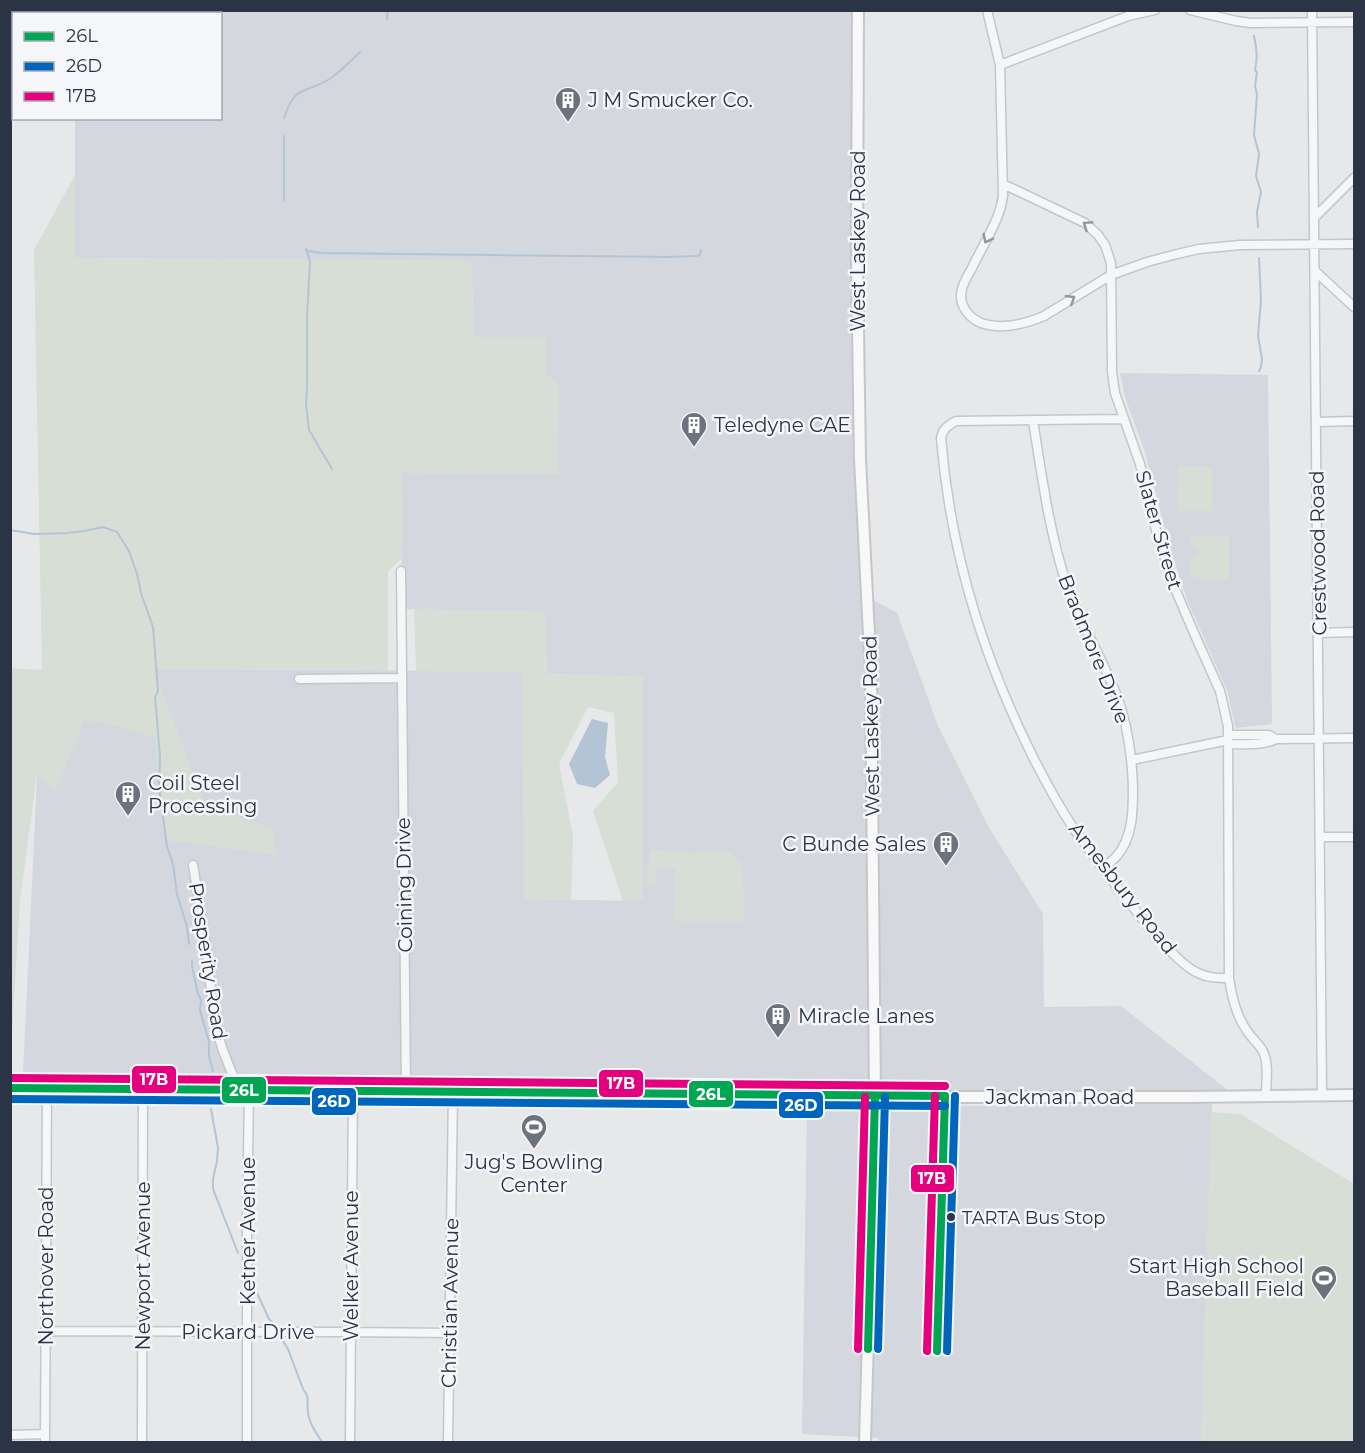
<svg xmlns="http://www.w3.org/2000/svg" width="1365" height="1453" viewBox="0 0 1365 1453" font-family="Montserrat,sans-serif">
<rect width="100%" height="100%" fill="#e6e8ea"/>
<path fill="#d4d7dd" d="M75 11H858L857 240 868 597 897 613 938 726 988 826 1043 914 1044 1007 1121 1006 1235 1096 948 1097V1106L1212 1103 1201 1442H879L878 1438 802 1434 807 1110 883 1108V1097L20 1088 23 1075 42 671 153 669 522 671 525 899 643 901V677L547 674 545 612 401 609 402 473 546 373V338L474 337 471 261 75 258V119L220 118V14H75Z
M1120 373 1268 375 1272 724 1236 728 1235 725 1227 690 1188 602 1179 576 1169 544 1144 449 1125 397Z"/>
<path fill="#d6ded6" d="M75 175V258L471 261 474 337H546V372L559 387 558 474 402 473 401 559 388 571V670L154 669 206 807 272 828 277 855 167 840 155 738 99 721H84L55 792 37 773 20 901 11 1050V668L42 670 34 250Z
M1178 466 1212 467V505H1213V511H1177Z
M1190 536H1229V580C1217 580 1185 585 1189 565 1190 559 1194 557 1199 555V549L1190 544Z
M414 609 545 612 547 674 643 677V901H623L593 811 618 782 614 713 588 707 559 764 573 836 571 900 524 899 522 672 416 671Z
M650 849 689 853 728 851 742 863 745 921H674L675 868H655L656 885 646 884Z
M1211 1112 1240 1114 1354 1184V1442H1201Z"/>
<path fill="#b4c4d5" d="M592 719 608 723 605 757 610 775 595 788 577 784 569 764Z"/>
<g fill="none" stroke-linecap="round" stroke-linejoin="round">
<path stroke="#b4c4d5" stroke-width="2" d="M387 19 388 10
M1254 36C1257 48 1258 58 1255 70L1257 72 1255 86 1257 94 1254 135 1259 154 1256 176 1261 192 1257 212 1258 227
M284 118C295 85 303 94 328 80 340 73 350 61 360 52
M284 200V136
M306 249 307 251 322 253 670 257 696 256 700 255 701 250
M307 252 310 262 307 317V387L306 404 309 430 332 469
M1259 258 1261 300 1258 336 1262 359 1261 367 1259 371
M10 530 34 534 67 533 84 531 103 527 117 532 129 551 137 574 141 593 153 627 158 691 155 697 160 757 159 788 167 846 173 864 177 894 187 927 189 944
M192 961V966L198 994 201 1000 200 1010 209 1042V1056L213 1071
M211 1109 218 1148 217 1161 213 1179V1189L238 1253
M254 1286 269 1319 274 1324
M281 1338 288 1349 303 1389C311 1399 306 1401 308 1412 309 1423 316 1433 322 1442"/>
<g stroke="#c4c6c8" stroke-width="11">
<path id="minor" d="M987 10 1000 65 1003 196C1002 203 1000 211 997 218 990 235 980 251 972 268 967 276 962 285 961 294 960 306 969 318 981 323 1001 330 1025 324 1044 316L1111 275 1147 262 1177 254 1199 249 1240 245 1354 244
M1190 10 1236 21 1251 23 1354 22
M1312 10 1322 1095
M1000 65 1128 16 1155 10
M1003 184 1085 223 1098 235 1105 245 1111 263 1112 372 1115 393 1140 464 1156 530 1173 584 1194 633 1220 691 1228 726 1229 978C1232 997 1236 1015 1247 1031 1252 1039 1261 1045 1264 1054 1269 1066 1266 1082 1266 1096
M1314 218 1354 178
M1315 271 1354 307
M1124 419 956 421C947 426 943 429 941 438 950 550 982 655 1032 755 1044 779 1057 803 1072 826 1090 852 1109 877 1129 902 1144 921 1177 964 1198 973 1208 978 1218 978 1229 978
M1033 421C1042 476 1049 532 1067 586 1080 624 1102 657 1116 694 1128 724 1132 756 1133 788 1133 811 1133 838 1116 857 1112 861 1106 865 1102 868
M1317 422 1354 421
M401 571 406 1091
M1319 633 1354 632
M299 679 402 678
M1228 735H1269L1276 739
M1228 744C1243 744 1262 746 1276 739L1354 738
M1132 760 1228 740
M1320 837H1354
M193 865 207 952 214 1019 222 1048 239 1091
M46 1331 351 1332 450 1333
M10 1435 45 1434
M45 1442 47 1089
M142 1442 143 1090
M247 1442V1223L249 1091
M350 1442 353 1090
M448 1442 453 1092"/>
</g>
<g stroke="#c4c6c8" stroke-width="14">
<path id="tertiary" d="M1188 1097 1354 1095"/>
</g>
<g stroke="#c4c6c8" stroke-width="14">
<path id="secondary" d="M858 10 857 263 860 459 871 673 875 1097 865 1442
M10 1088 249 1091 353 1090 857 1097H1188"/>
</g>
<use href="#minor" stroke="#f5f6f7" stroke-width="8"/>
<use href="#tertiary" stroke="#f5f6f7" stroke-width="10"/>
<use href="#secondary" stroke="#f8f8f8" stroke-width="10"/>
<g stroke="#f4f6f9" stroke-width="12">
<path id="bus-1" d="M10 1088 945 1096
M868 1349 875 1097
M937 1351 945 1096"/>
</g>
<g stroke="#f4f6f9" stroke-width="12">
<path id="bus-2" d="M10 1099 945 1106
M878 1349 885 1097
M947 1351 955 1096"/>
</g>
<g stroke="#f4f6f9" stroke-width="12">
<path id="bus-3" d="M10 1078 945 1086
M858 1349 865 1097
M927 1351 935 1096"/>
</g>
<use href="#bus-1" stroke="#00a651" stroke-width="8"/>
<use href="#bus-2" stroke="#0065bd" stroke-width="8"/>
<use href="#bus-3" stroke="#e5007d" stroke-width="8"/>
</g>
<defs><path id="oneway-chevron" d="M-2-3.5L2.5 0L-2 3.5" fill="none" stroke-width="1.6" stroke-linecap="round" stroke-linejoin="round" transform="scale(1.5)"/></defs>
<g stroke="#90959e">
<use href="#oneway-chevron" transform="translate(1087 225) rotate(-146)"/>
<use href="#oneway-chevron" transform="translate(987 239) rotate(117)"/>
<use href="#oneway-chevron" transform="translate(1071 299) rotate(-32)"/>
</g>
<defs>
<g id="building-pin" transform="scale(1.35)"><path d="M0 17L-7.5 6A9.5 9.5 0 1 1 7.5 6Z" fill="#6c737f" stroke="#f4f6f9"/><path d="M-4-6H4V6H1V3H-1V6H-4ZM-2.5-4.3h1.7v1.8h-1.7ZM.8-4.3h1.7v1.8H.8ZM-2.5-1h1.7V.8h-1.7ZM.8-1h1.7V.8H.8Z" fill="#fff"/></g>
<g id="stadium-pin" transform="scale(1.35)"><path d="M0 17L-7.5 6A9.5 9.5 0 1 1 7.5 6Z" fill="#6c737f" stroke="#f4f6f9"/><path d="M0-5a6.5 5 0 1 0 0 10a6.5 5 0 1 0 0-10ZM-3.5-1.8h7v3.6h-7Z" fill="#fff"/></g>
</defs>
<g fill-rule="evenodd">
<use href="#building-pin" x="568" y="100"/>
<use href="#building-pin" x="694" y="425"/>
<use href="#building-pin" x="128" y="794"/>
<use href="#building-pin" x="946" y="844"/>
<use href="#building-pin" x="778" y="1016"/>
<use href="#stadium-pin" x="534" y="1127"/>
<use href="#stadium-pin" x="1324" y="1278"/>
</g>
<circle fill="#2b3445" stroke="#f4f6f9" stroke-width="2" cx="951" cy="1217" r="5"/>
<g text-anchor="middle" stroke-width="5" stroke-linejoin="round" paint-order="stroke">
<g font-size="18" fill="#2b3445" stroke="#f4f6f9" text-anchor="start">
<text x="962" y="1224">TARTA Bus Stop</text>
</g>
<g font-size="20" fill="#2b3445" stroke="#f4f6f9" text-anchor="start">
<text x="588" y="107">J M Smucker Co.</text>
<text x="714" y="432">Teledyne CAE</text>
<text x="148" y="790">Coil Steel<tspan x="148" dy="23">Processing</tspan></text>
<text x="926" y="851" text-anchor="end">C Bunde Sales</text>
<text x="798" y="1023">Miracle Lanes</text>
<text x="534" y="1169" text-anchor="middle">Jug's Bowling<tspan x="534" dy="23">Center</tspan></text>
<text x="1304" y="1273" text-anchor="end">Start High School<tspan x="1304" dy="23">Baseball Field</tspan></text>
</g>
<g font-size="20" fill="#2b3445" stroke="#f4f6f9">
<text transform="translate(858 241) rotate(-90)" y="7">West Laskey Road</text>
<text transform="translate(1159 530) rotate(74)" y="7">Slater Street</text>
<text transform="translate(1318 553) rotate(-91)" y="7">Crestwood Road</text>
<text transform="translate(1094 649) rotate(68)" y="7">Bradmore Drive</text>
<text transform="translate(871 726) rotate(-91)" y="7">West Laskey Road</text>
<text transform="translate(404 885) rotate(-91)" y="7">Coining Drive</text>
<text transform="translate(1123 888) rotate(52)" y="7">Amesbury Road</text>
<text transform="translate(208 961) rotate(81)" y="7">Prosperity Road</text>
<text x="1060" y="1104">Jackman Road</text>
<text transform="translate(248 1231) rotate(-90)" y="7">Ketner Avenue</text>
<text transform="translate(46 1266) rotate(-90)" y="7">Northover Road</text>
<text transform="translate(143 1266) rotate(-90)" y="7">Newport Avenue</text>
<text transform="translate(351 1266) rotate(-90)" y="7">Welker Avenue</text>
<text transform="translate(450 1303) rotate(-89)" y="7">Christian Avenue</text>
<text x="248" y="1339">Pickard Drive</text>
</g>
</g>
<g stroke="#f4f6f9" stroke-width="2">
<rect x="131" y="1065" width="46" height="29" rx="6" fill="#e5007d"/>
<rect x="598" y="1069" width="46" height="29" rx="6" fill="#e5007d"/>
<rect x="221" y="1076" width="46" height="28" rx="6" fill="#00a651"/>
<rect x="688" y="1080" width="46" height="28" rx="6" fill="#00a651"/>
<rect x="311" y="1087" width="46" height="29" rx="6" fill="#0065bd"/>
<rect x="778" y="1091" width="46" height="28" rx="6" fill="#0065bd"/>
<rect x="910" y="1164" width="45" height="29" rx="6" fill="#e5007d"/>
</g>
<g font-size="16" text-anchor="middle" font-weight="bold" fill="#fff">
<text x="154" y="1085">17B</text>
<text x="621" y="1089">17B</text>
<text x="244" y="1096">26L</text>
<text x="711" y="1100">26L</text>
<text x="334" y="1107">26D</text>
<text x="801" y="1111">26D</text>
<text x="932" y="1184">17B</text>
</g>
<rect width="1365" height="1453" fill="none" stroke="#2b3445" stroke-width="24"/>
<rect x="12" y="12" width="210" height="108" fill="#f4f6f9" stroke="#a4a8b1" stroke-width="1.5"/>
<rect x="24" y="32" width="30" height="9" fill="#00a651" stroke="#a4a8b1" stroke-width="1.5"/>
<text x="66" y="42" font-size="18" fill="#2b3445">26L</text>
<rect x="24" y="62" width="30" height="9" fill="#0065bd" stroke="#a4a8b1" stroke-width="1.5"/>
<text x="66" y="72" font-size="18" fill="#2b3445">26D</text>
<rect x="24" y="92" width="30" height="9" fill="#e5007d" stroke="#a4a8b1" stroke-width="1.5"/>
<text x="66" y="102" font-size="18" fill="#2b3445">17B</text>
</svg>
